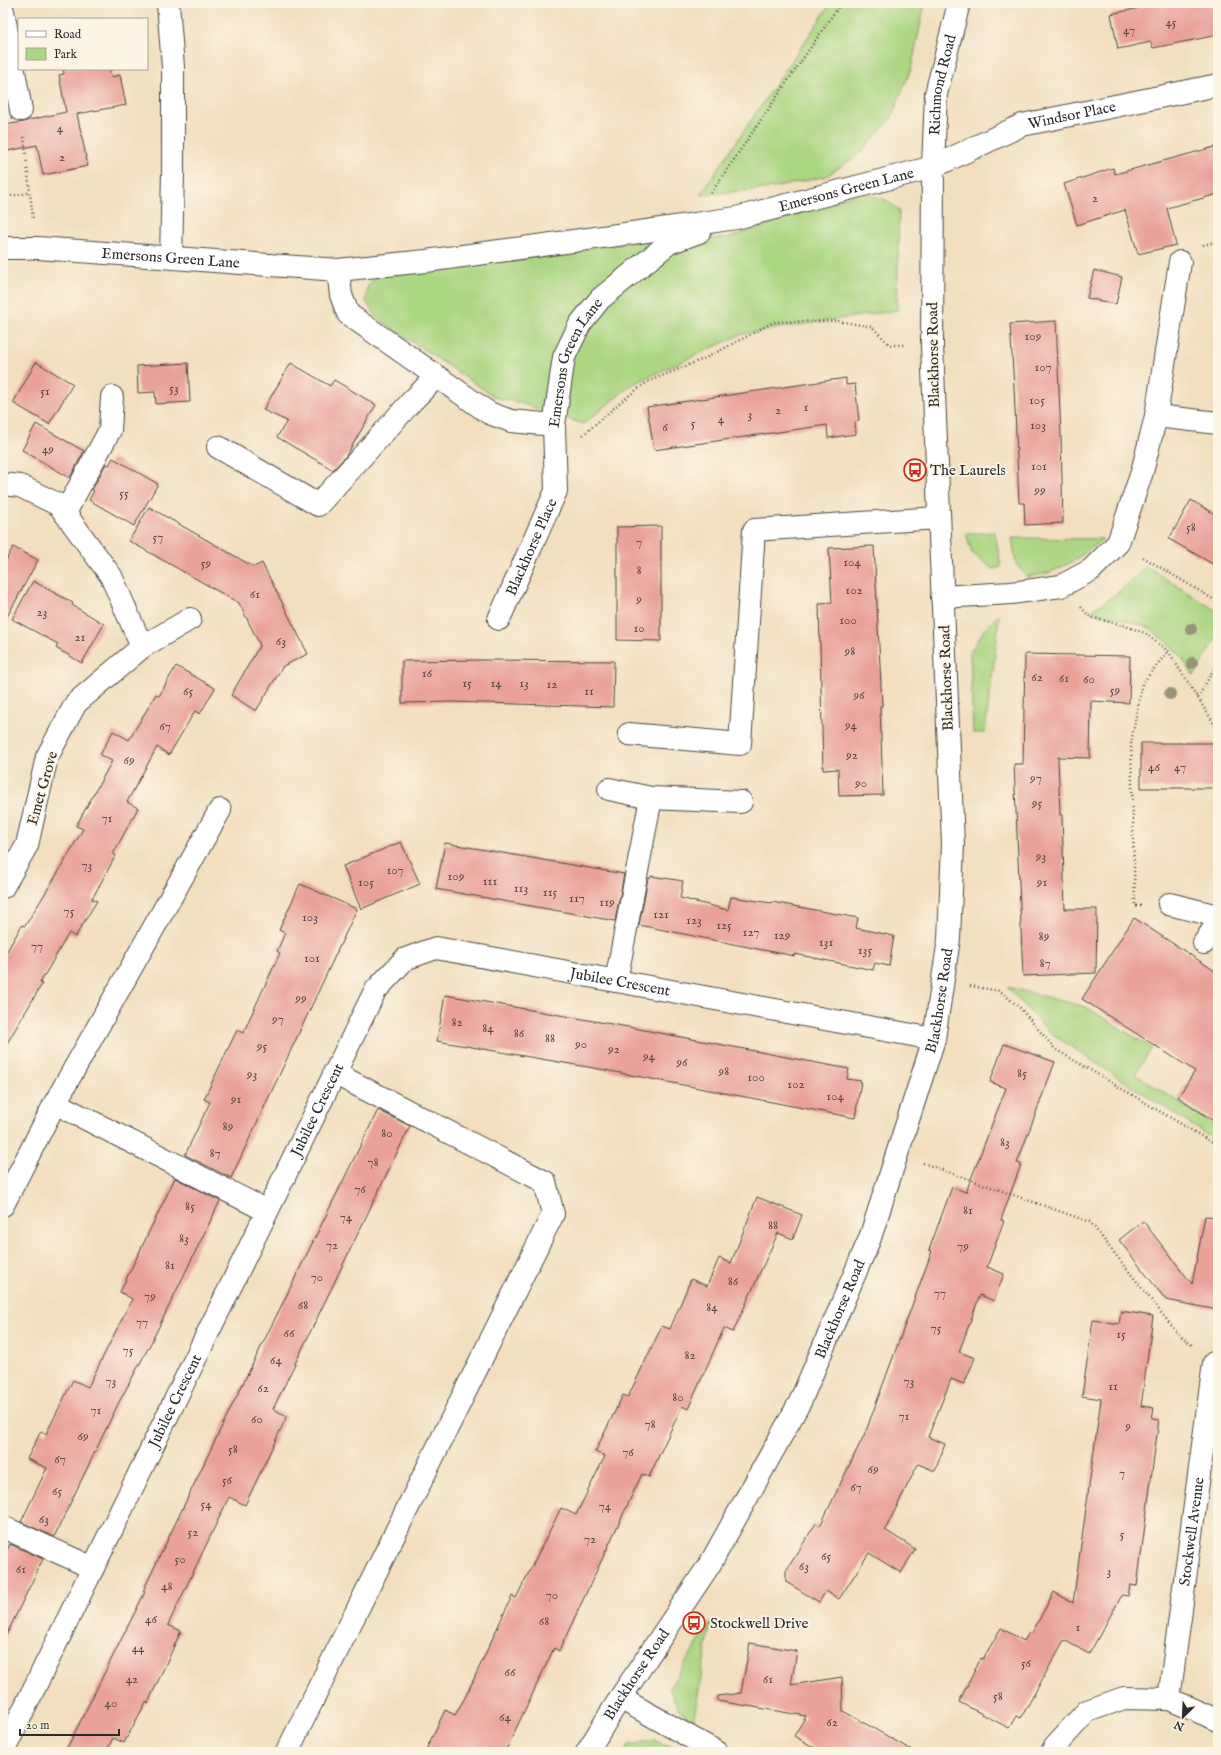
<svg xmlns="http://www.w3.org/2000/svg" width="1221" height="1755" viewBox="0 0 1221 1755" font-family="'IM FELL English',serif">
<rect width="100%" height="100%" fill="#fcf5e5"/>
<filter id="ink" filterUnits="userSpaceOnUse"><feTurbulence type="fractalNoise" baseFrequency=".025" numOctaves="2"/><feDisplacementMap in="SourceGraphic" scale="8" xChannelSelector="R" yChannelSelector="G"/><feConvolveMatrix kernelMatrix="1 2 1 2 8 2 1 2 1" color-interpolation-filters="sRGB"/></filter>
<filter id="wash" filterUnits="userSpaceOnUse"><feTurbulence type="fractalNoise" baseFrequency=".012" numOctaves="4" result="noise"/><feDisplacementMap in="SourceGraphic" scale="16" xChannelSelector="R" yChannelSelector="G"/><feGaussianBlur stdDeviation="0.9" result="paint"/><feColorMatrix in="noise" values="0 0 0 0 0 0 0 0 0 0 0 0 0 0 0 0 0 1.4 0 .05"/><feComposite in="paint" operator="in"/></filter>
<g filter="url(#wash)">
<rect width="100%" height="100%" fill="#f2dfc0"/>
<path fill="#abd682" stroke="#6b8056" d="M831 3H925L911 69 891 119 859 154 827 176 773 188 700 195Z
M860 192 886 200 899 210 897 310 742 334 633 384 583 424 527 405 495 397 377 318 366 301 368 286 377 275 643 241 728 238Z
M995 532 1001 567 993 569 972 553 966 534Z
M1012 538 1103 539 1074 561 1049 573 1027 577 1016 564Z
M1146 566 1218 612V635L1194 676 1179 654 1150 628 1122 619 1095 614 1094 608C1115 598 1130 582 1146 566Z
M999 614 998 630 985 733H973L970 652 986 627Z
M1007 987 1086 1007 1152 1048 1135 1074 1218 1127V1142L1050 1033Z
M711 1623 693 1722 678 1708 669 1688Z
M654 1740 675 1749 671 1752H625L629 1745Z"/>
<g id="blocks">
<path fill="#e9a19a" d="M1144 3H1218V35L1153 48 1151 42 1118 49 1111 14 1144 7Z
M63 69H110L111 77 120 75 126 105 77 114 88 166 43 175 37 145 3 152V125L24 122 29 120 66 112 59 75 64 74Z
M1218 146V194L1167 208 1176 245 1138 254 1125 210 1077 225 1064 184 1113 168 1115 174Z
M1094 270 1122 277 1116 304 1087 298Z
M1056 321 1061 436 1063 523 1025 525 1024 503H1019L1014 387 1010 324Z
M36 362 73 384 49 424 13 403Z
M188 363 190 402 156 404 155 392 138 393 137 366Z
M291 363 330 386 334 380 376 405 346 456 333 470 277 437 287 421 263 410Z
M846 378V385L855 384 859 421 855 422 856 434 828 438 827 425 654 450 647 407Z
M36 424 84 451 70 478 22 450Z
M113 458 158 484 134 526 89 500 94 491 92 490 106 464 109 465Z
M1191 500 1218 516V567L1169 539Z
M149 507 254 567 262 563 308 654 283 666 256 711 231 695 260 645 239 603 129 541Z
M661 526V641L617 640V527Z
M874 546 882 706H880L883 795 839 796 838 769 823 770 819 604 832 603 829 548Z
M13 547 38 560 3 624V566Z
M33 581 73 603 72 605 104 624 82 663 56 648 58 644 12 619Z
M1025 654 1130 656 1129 703 1091 701 1090 758 1058 757 1060 815H1062L1065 909H1097L1096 973 1023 976 1014 764H1023Z
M482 660 614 661 613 707 452 702 402 703V661Z
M176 666 215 688 200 714 195 711 169 755 157 747 127 802 138 808 113 854 116 855 92 899 97 901 75 937 69 933 40 983 42 984 3 1050V958L22 925 25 926 62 866 83 829 76 826 112 761 100 755 113 731 129 740 156 694 159 696Z
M1141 743H1218V788H1141Z
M401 842 420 884 361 909 343 866Z
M445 843 624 874 615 921 436 889Z
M651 876 683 881 680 898 728 910 731 897 771 903 772 902 858 918 856 928 894 936 889 966 875 963 873 970 795 954V956L763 950 639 925 648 878 650 879Z
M300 884 357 909 231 1178 185 1155 210 1102 204 1099 237 1030 243 1033 280 953 277 951 285 933 279 930Z
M1134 918 1218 973V1124L1178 1097 1195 1071 1082 999Z
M445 995 634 1028 849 1069 847 1079 861 1081 855 1118 605 1070 437 1041Z
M1004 1044 1055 1062 1017 1163 1021 1164 1001 1220 1004 1221 987 1267 1004 1274 994 1301 980 1295 959 1352 975 1358 964 1384 951 1379 928 1437 945 1444 935 1471 918 1464 885 1530 915 1549 901 1573 869 1553 839 1599 826 1591 819 1602 786 1582V1571L816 1523 820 1526 866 1431 932 1251 929 1250 952 1187 966 1192 1006 1088 990 1082Z
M378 1110 410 1126 273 1409 287 1416 245 1505 229 1497 168 1625 181 1631 148 1703 146 1702 124 1743 113 1738 106 1752H65L145 1592 143 1591 222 1426Z
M175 1178 220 1201 151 1343 119 1402 54 1537 21 1522 47 1468 27 1459 41 1431 46 1434 73 1380 88 1387 132 1299 120 1292Z
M757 1197 802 1215 793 1239 778 1233 733 1332 724 1328 688 1409 682 1406 649 1477 642 1474 559 1651 554 1648 505 1752H425L445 1710 455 1715 467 1694 512 1596 516 1598 561 1508 576 1515 605 1456 595 1452 623 1395 628 1397 662 1326 670 1329 691 1279 707 1286 719 1258 731 1263Z
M1205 1216 1218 1217V1310L1166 1300 1119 1240 1143 1221 1192 1284Z
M1121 1311 1153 1316 1141 1406 1154 1408 1152 1418 1159 1419 1137 1586 1130 1585 1128 1596 1122 1595 1089 1654 1064 1640 1021 1718 1016 1716 1009 1728 959 1702 981 1658 983 1659 1001 1628 1024 1641 1030 1631 1032 1633 1054 1592 1073 1603 1101 1399 1082 1396 1093 1320 1119 1324Z
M10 1544 43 1559 3 1642V1558Z
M750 1643 797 1651 791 1685 842 1677 843 1711 915 1752H822L794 1736 806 1716 718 1701V1696L741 1693Z"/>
</g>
</g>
<g filter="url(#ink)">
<use href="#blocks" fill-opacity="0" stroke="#494641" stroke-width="1"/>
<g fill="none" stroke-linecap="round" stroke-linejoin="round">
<g stroke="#494641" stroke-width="24">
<g id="minor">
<path d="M168 3 173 67V173L171 257"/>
<path d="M3 11 21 110"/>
<path id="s1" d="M3 248H38L338 270 426 261 661 229 736 218 933 167 1022 125 1218 85"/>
<path d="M338 270 341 295 348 314 489 413 511 421 554 425"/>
<path d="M1156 416 1218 423"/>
<path d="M218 447 318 505 412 401 436 377"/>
<path d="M3 484 20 486 59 505 111 576 142 647 76 703 47 757 27 845 3 887"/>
<path d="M65 513 110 430 112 397"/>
<path d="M942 597 1011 593 1061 586 1091 570 1118 543 1142 472 1156 416 1180 262"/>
<path id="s2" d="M499 619 556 491 554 425 564 357 580 324 600 299 669 243 699 232"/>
<path d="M142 647 190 619"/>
<path d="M629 734 740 744 754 530 938 518"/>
<path d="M609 789 651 798 741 802"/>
<path d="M1169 904 1218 916"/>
<path d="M1204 943 1218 922"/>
<path d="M616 981 651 798"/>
<path d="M55 1103 220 810"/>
<path d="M3 1205 55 1103 267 1211"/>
<path d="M3 1527 93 1568"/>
<path d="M620 1698 717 1752"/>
<path id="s3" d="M1169 1699 1214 1363"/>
<path id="s4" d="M3 1752 375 991 405 959 436 948 934 1039"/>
<path d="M287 1752 553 1214 545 1182 334 1073"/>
<path id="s5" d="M587 1752 620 1698 710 1564 800 1402 870 1238 934 1039 949 939 953 844 932 346 933 167 936 94 959 3"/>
<path d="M1052 1752 1055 1746 1087 1711 1124 1698 1169 1699 1218 1720"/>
</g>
</g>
<path stroke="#494641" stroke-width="2.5" stroke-dasharray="1 3" stroke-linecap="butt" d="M24 137 33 220
M711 193 841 3
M3 197 29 193
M1203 245 1218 241
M583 435 623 400 647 382 706 358 774 322 838 321 872 327 890 345H904
M1143 557 1218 602
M1081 607 1090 617 1123 625 1145 633 1168 651 1218 730
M1198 698 1218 661
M1141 906H1135L1131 743 1142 684 1168 651
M970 986 1000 991 1020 1008 1055 1049 1218 1146
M923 1163 1090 1222 1178 1334 1192 1345"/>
<use href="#minor" stroke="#fff" stroke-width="22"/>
</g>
<g fill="#96947a">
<circle cx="1191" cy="629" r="6"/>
<circle cx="1192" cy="663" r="6"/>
<circle cx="1170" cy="694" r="6"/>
</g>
</g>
<defs>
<g id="bus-ring" transform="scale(1.15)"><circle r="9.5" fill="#fcf5e5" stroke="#c8321e" stroke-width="1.5"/><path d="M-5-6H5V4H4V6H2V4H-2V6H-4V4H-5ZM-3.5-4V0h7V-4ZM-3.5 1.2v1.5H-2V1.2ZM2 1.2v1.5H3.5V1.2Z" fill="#c8321e"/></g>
</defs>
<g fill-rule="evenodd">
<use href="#bus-ring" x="915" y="470"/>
<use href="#bus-ring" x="694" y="1623"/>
</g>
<g text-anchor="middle" stroke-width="3.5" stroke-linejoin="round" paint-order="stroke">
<g font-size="13" fill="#5a4847">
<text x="1171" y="26">45</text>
<text x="1129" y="34">47</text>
<text x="60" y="132">4</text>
<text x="62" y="161">2</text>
<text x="1095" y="202">2</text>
<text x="1033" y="340">109</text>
<text x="1043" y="371">107</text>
<text x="174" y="392">53</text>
<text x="45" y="395">51</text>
<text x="1037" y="404">105</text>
<text x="806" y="411">1</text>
<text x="778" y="414">2</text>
<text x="750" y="418">3</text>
<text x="721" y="423">4</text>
<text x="693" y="427">5</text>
<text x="1038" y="429">103</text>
<text x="665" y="431">6</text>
<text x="48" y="453">49</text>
<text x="1039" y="470">101</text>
<text x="1040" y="494">99</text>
<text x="124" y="497">55</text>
<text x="1191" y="531">58</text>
<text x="158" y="541">57</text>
<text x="639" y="546">7</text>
<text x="852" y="566">104</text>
<text x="206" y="567">59</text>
<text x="639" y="574">8</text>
<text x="854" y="594">102</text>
<text x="255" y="598">61</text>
<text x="639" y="603">9</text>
<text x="42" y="616">23</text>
<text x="848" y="624">100</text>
<text x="639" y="632">10</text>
<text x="80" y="641">21</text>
<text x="281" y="645">63</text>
<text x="850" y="655">98</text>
<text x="427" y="677">16</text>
<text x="1037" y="681">62</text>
<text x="1064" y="682">61</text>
<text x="1089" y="683">60</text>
<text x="467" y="687">15</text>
<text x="496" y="687">14</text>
<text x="524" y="687">13</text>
<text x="552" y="688">12</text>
<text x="1115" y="694">59</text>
<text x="188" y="695">65</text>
<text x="589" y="695">11</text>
<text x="859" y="699">96</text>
<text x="851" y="729">94</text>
<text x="165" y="730">67</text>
<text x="852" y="759">92</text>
<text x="129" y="764">69</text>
<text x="1154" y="771">46</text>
<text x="1180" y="771">47</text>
<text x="1036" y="782">97</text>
<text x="861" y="787">90</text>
<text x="1037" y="807">95</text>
<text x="107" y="822">71</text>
<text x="1041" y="860">93</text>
<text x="87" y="869">73</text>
<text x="395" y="874">107</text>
<text x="456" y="880">109</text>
<text x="490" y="885">111</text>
<text x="366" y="886">105</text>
<text x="1042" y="886">91</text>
<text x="521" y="892">113</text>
<text x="550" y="896">115</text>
<text x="577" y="902">117</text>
<text x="607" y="906">119</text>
<text x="69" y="915">75</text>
<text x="661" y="918">121</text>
<text x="310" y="921">103</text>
<text x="694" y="924">123</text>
<text x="724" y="929">125</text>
<text x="751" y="936">127</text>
<text x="782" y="939">129</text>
<text x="1044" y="940">89</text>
<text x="826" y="946">131</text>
<text x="37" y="950">77</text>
<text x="865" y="954">135</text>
<text x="312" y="962">101</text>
<text x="1045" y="967">87</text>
<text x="301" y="1002">99</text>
<text x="278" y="1023">97</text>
<text x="457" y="1026">82</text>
<text x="488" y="1032">84</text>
<text x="519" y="1037">86</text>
<text x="550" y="1042">88</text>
<text x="581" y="1048">90</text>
<text x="262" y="1050">95</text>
<text x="614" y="1053">92</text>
<text x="649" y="1060">94</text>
<text x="682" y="1066">96</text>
<text x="724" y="1075">98</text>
<text x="1022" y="1077">85</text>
<text x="252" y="1078">93</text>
<text x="756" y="1081">100</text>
<text x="796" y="1088">102</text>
<text x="835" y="1100">104</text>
<text x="236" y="1103">91</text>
<text x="228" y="1130">89</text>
<text x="387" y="1137">80</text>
<text x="1005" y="1146">83</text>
<text x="215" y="1157">87</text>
<text x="373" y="1166">78</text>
<text x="360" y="1193">76</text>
<text x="190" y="1210">85</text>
<text x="968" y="1214">81</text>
<text x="346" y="1221">74</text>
<text x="773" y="1229">88</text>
<text x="184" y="1242">83</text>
<text x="332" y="1249">72</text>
<text x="963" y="1250">79</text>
<text x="170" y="1269">81</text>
<text x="317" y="1281">70</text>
<text x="733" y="1285">86</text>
<text x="940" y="1297">77</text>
<text x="150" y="1300">79</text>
<text x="303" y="1309">68</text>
<text x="712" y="1311">84</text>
<text x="142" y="1326">77</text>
<text x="936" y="1332">75</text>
<text x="289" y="1337">66</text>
<text x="1121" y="1338">15</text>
<text x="128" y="1354">75</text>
<text x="690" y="1359">82</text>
<text x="276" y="1364">64</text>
<text x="111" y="1385">73</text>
<text x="909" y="1385">73</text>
<text x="1113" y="1390">11</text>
<text x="263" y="1392">62</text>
<text x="678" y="1401">80</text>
<text x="96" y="1414">71</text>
<text x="904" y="1420">71</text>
<text x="257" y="1423">60</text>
<text x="650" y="1428">78</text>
<text x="1128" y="1430">9</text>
<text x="83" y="1440">69</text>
<text x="233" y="1453">58</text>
<text x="628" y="1456">76</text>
<text x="60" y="1463">67</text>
<text x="873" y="1473">69</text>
<text x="1122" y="1477">7</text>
<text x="227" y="1484">56</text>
<text x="856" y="1491">67</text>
<text x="57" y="1495">65</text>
<text x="206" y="1508">54</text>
<text x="605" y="1510">74</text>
<text x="44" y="1523">63</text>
<text x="193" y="1536">52</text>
<text x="1122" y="1538">5</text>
<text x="590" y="1543">72</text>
<text x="826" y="1560">65</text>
<text x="180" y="1563">50</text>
<text x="804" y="1570">63</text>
<text x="21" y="1573">61</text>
<text x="1109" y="1575">3</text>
<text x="167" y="1590">48</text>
<text x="552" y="1599">70</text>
<text x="151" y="1623">46</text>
<text x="544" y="1625">68</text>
<text x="1078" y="1631">1</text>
<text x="138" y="1652">44</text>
<text x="1026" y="1667">56</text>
<text x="510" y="1676">66</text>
<text x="132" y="1683">42</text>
<text x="768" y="1683">61</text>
<text x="998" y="1700">58</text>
<text x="111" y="1707">40</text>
<text x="505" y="1721">64</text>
<text x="832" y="1726">62</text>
</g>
<g font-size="15" fill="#2b2b2b" stroke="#fcf5e5">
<text dy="5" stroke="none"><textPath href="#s5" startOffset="1754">Richmond Road</textPath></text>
<text dy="5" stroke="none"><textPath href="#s1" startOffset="1090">Windsor Place</textPath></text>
<text dy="5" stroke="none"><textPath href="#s1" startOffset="851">Emersons Green Lane</textPath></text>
<text dy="5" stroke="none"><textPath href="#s1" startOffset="168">Emersons Green Lane</textPath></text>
<text transform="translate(933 355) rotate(-91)" y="5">Blackhorse Road</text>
<text dy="5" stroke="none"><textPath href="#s2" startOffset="273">Emersons Green Lane</textPath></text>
<text dy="5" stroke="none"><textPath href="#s2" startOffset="79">Blackhorse Place</textPath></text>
<text transform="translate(946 678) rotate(-92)" y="5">Blackhorse Road</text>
<text transform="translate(42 788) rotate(-74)" y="5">Emet Grove</text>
<text dy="5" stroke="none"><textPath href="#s4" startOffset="1111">Jubilee Crescent</textPath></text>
<text dy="5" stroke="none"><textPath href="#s5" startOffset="836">Blackhorse Road</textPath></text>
<text dy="5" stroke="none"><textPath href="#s4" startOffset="715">Jubilee Crescent</textPath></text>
<text dy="5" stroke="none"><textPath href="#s5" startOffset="511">Blackhorse Road</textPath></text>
<text dy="5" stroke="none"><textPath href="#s4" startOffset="391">Jubilee Crescent</textPath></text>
<text dy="5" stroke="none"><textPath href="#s3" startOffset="169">Stockwell Avenue</textPath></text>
<text dy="5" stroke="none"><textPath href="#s5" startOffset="92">Blackhorse Road</textPath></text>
</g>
<g font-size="15" fill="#2b2b2b" stroke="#fcf5e5" text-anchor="start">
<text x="930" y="475">The Laurels</text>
<text x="710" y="1628">Stockwell Drive</text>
</g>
</g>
<rect width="1221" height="1755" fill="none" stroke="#fcf5e5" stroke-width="16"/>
<rect x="18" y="18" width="130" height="52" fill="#fcf5e5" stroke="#a8a49b"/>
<rect x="26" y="31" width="20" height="6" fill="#ffffff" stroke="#a8a49b"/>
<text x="54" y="38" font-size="12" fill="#2b2b2b">Road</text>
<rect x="26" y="48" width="20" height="12" fill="#abd682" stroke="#a8a49b"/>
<text x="54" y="58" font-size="12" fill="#2b2b2b">Park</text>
<g transform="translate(1183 1717) rotate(204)" stroke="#fcf5e5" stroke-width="3" paint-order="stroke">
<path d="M0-3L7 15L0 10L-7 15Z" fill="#2b2b2b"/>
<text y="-6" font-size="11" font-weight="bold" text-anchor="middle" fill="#2b2b2b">N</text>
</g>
<path d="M20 1729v6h99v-6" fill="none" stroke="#2b2b2b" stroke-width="2"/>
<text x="26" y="1729" font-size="12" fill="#2b2b2b" stroke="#fcf5e5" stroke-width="3" paint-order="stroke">20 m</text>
</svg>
